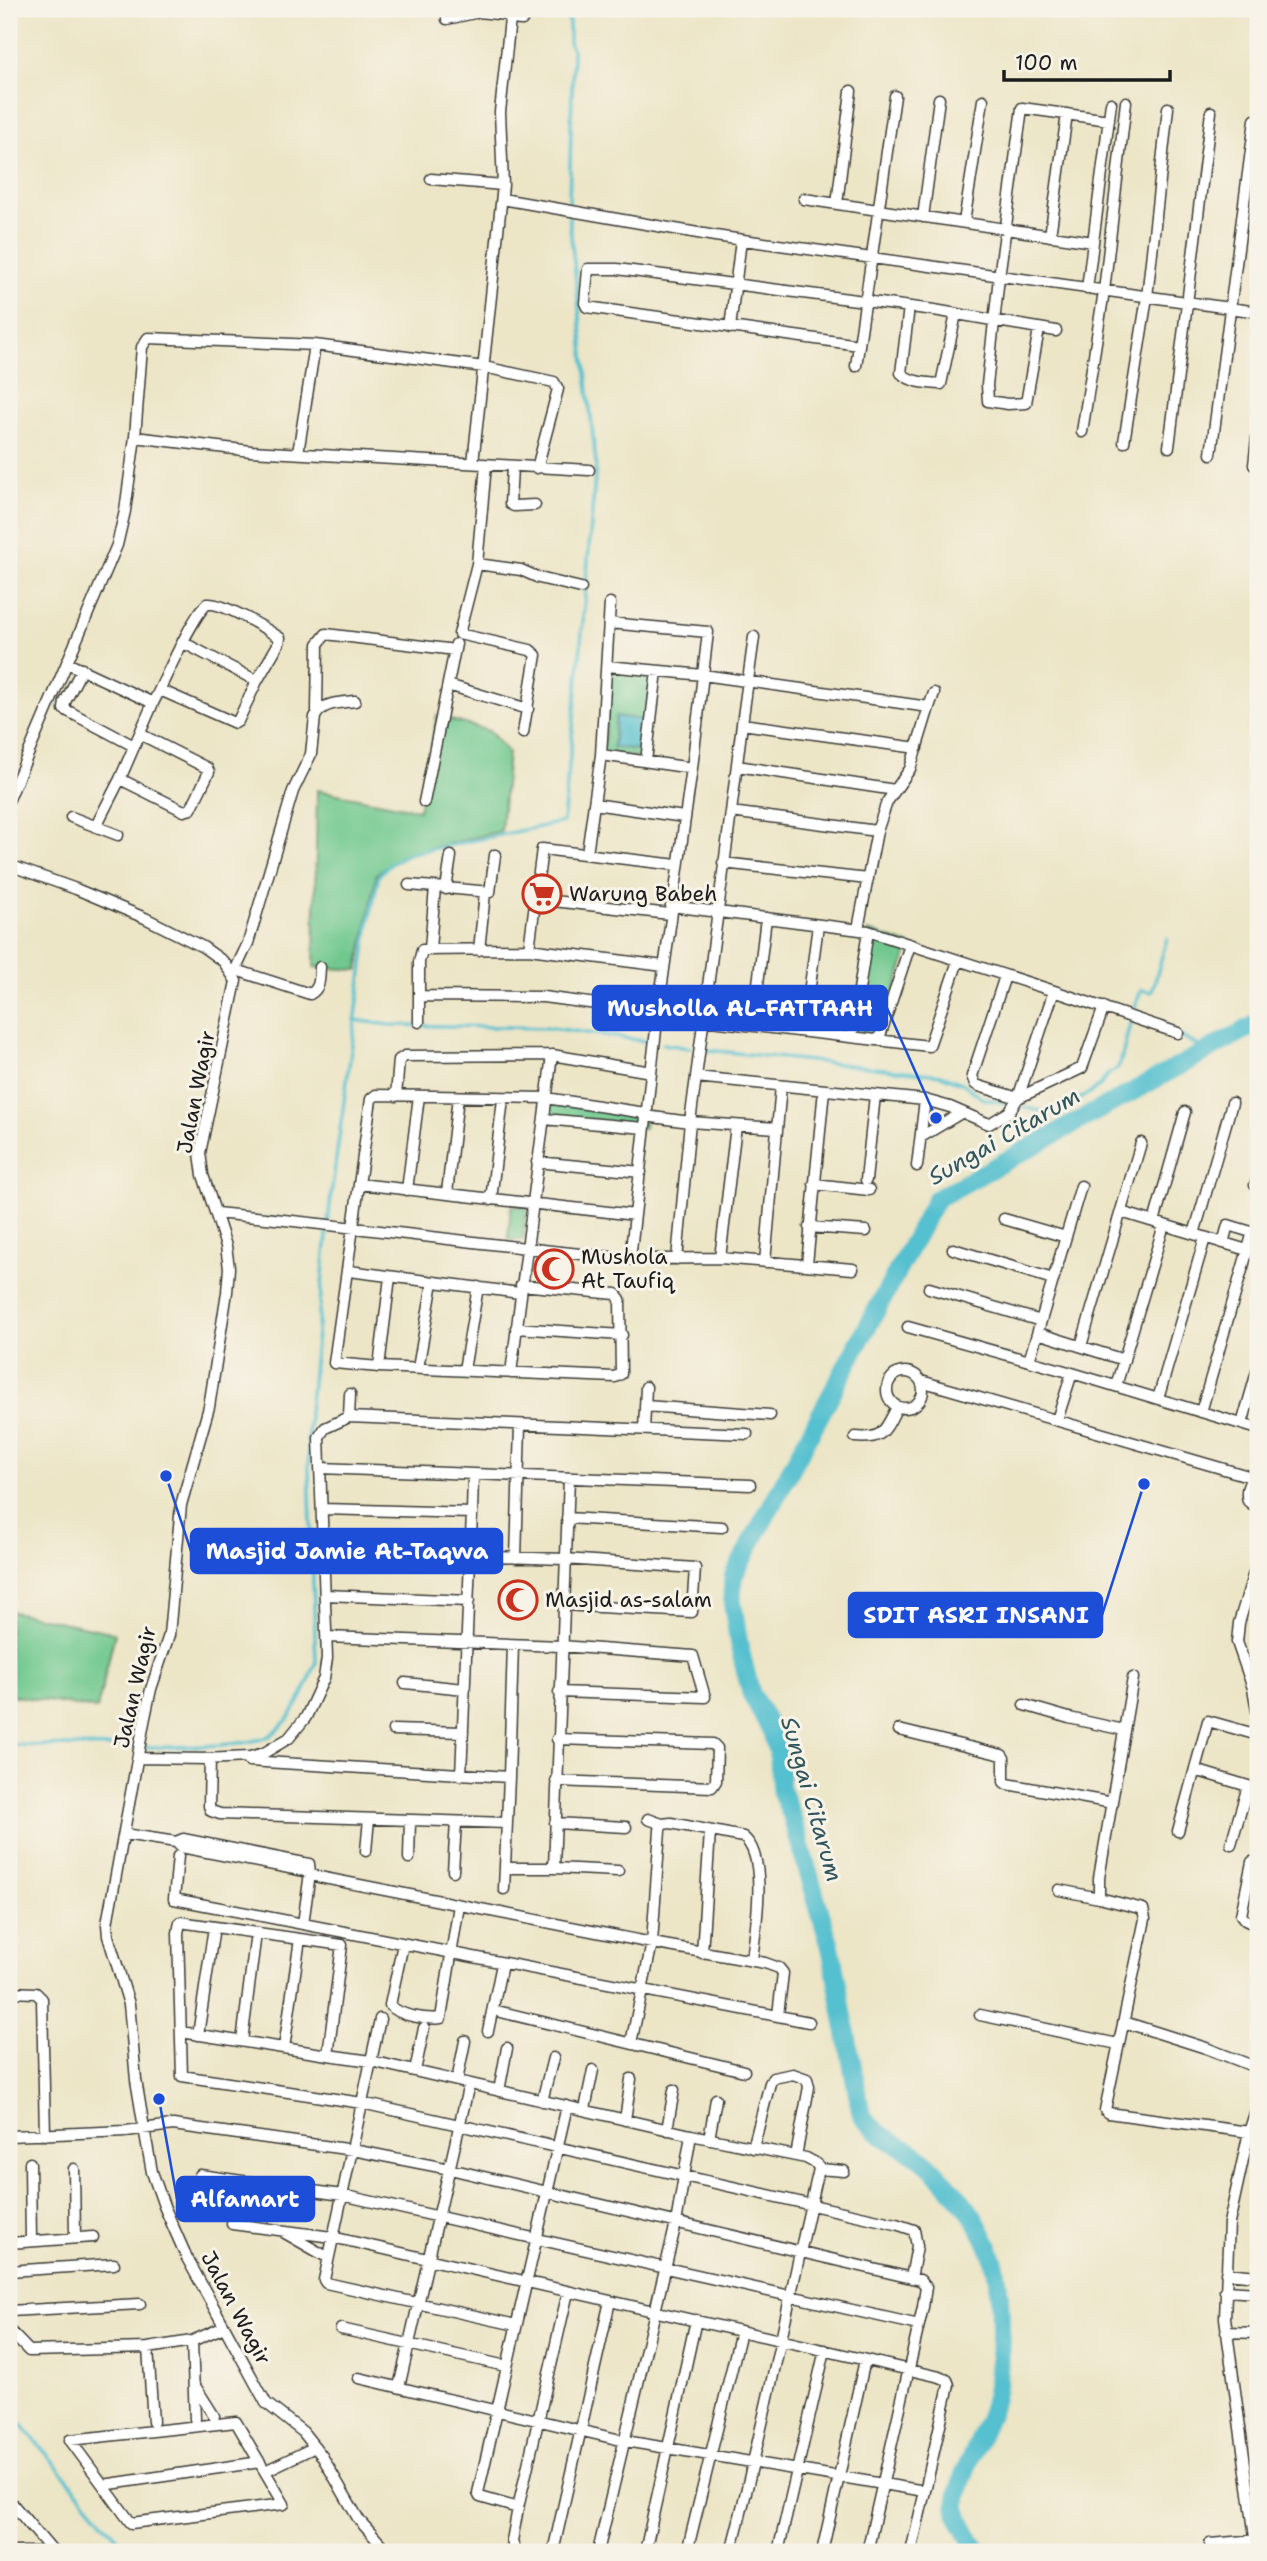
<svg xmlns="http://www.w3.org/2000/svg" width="1267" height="2561" viewBox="0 0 1267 2561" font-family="'Shantell Sans',sans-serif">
<rect width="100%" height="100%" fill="#f7f3e8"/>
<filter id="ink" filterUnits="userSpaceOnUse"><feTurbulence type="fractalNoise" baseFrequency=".0143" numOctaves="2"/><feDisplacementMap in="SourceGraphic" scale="14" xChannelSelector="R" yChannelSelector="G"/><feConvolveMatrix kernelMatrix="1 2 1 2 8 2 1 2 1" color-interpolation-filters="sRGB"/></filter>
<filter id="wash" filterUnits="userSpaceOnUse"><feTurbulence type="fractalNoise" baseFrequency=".00686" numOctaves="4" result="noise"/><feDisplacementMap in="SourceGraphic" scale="28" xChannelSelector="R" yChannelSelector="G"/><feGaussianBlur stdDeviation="1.57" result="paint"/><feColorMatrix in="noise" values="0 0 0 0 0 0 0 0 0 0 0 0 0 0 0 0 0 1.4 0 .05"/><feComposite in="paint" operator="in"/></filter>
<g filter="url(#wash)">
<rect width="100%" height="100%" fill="#ece5c6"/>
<path fill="#6fc88e" stroke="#467255" stroke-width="2" d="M611 671 653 674 643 758 603 753Z
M437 716 489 731 508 752 501 831 408 854 377 873 358 970 314 967 317 790 419 810Z
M868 931 910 945 879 1039 852 1036Z
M546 1098 645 1113 644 1128 544 1119Z
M511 1206 527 1207 523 1240 508 1239Z
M9 1611 115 1633 97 1709 9 1695Z"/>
<path fill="#55c0cf" stroke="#386e76" stroke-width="2" d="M616 716 641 720 639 750 613 747Z"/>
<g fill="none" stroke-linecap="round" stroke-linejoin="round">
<path stroke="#55c0cf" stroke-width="3.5" d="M569 9V42L573 52 569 204
M1133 1013 1141 990 1152 992 1167 938
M354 1020 390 1025 552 1028 645 1041
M1180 1036 1208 1051
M663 1044 690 1048
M708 1050 941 1075 964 1084 981 1098 1004 1103
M1023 1107 1054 1114 1099 1087 1107 1075 1117 1069 1120 1064 1131 1020
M9 1745C54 1745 242 1754 271 1735 295 1718 306 1689 316 1663L308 1440 309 1412 331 1195 369 922 379 875 393 862 408 854 563 822 578 680 596 464 569 217
M9 2409 129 2552"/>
<path stroke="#55c0cf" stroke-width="19" d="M979 2552C971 2539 956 2520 957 2504 959 2475 980 2441 990 2413 1003 2376 1003 2304 995 2265 992 2252 978 2223 970 2212 961 2199 932 2166 919 2157 898 2143 874 2136 861 2113L831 1949 791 1814 781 1791 779 1759 772 1732 751 1693 739 1645 732 1599 733 1577 936 1199 1258 1023"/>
</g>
</g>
<g filter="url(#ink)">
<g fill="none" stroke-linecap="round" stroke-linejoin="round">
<g stroke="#3b3a36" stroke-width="13">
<path id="minor" d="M447 19 479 12 507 15 510 19 500 112 503 185 473 463
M510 19 522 20 528 9
M431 179 503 185
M502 199 715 236 1258 312
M804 199 1093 242
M837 204 851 91
M923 217 939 99
M964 222 983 100
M1050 236 1067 114
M1087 289 1111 103
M909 307 901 373C911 383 928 383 941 384L956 314
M730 328 741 240
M1039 329 1026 403 1008 404 988 401 987 385 999 277 1022 108 1109 120
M859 345 587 307 585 303 588 269H617L934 310 1056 331
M856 366 895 96
M1082 432 1104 291 1126 102
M135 437 142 347 148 338 315 345 484 367 554 382 558 389 537 468
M1124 442 1147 297 1168 108
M1169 447 1211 112
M298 453 315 345
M1211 454 1255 120
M486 465 477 564 459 634 530 650 536 655 523 733
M1254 465 1258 430
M512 467 510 504 514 506 535 505
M477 564 521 570 539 578 581 588
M610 603 601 755 692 768 658 1012 630 1259 720 1258 853 1269
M609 623 708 632 692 768
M754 637 742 724 917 748
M184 643 257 681
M67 663 153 703C164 682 192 616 207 604 223 602 265 628 280 638L279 643 257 681 238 721 235 723 160 690
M607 666 703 675 929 707 910 769 887 802 877 831
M82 669 65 702 64 709 134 746
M448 685 528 709
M929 707 934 693
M317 711 318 644 326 634 455 650
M646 761 657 671
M737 766 895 790
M120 779 184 811 191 809 209 772 207 768 140 734
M9 799 117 545 125 511 135 437 251 451 589 470
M424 802 456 644
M594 804 684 817
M731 812 742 724
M71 817 118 835
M96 826 120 779 153 703
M587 853 601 755
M723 863 868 879
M9 865 76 889 145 918 203 947 224 962 236 981 200 1153 203 1175 226 1246 229 1268 227 1292 209 1407 181 1505 169 1635 151 1689 144 1722 107 1924 108 1936 129 2004 136 2080 144 2128 152 2172 164 2206 187 2258 266 2403 303 2432 322 2456 359 2520 388 2552
M409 885 435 887
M446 889 451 856
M535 899 670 914
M430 949 435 887 490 892 495 855
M479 950 485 893
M664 966 529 949 542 849 677 865
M236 970 310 994C321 988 319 978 320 967
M233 975 248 943 293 791 311 754 315 717C322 702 340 703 355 701
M1005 976 972 1076 975 1084 979 1086 1018 1098 1082 1068 1104 1007
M1054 991 1178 1033
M419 996 543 997 658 1012
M702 1020 929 1046 958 961
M419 1022V962L422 950 529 949
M753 1025 766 918
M804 1031 818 925
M852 1036 868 931
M879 1039 910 945
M696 1077 731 812 877 831 858 929
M396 1096 399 1060 405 1056 552 1055 651 1072
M645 1116 690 1122 696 1077 925 1100 950 1107 989 1124 1009 1112 1018 1098 1054 991 868 931 671 906
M544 1119 644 1128
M921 1137 961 1113
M537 1162 641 1172
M917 1166 925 1100
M1258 1176 1255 1185 1258 1186
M866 1180 875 1095
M359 1184 635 1215
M814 1184 869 1190
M407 1190 419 1096
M447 1193 458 1097
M491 1200 503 1099
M1121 1212 1247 1250
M216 1213C354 1226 492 1246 630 1259
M1004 1219 1066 1237
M1154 1222 1185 1112
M809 1227 866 1231
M1194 1234 1232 1103
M1223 1243 1228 1225 1258 1234
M953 1249 1053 1279
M720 1258 736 1126
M677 1259 690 1122 777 1128
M765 1262 781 1086
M807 1264 824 1090
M349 1271 520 1293
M521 1285 616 1294 620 1299 621 1374 615 1377 379 1367 334 1363 371 1099 376 1095 546 1098 645 1113
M929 1288 1041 1321
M908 1327 1072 1373 1057 1420
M516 1328 622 1335
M1038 1333 1124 1360
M1081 1346 1141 1143
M1029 1361 1081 1186
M379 1367 390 1277
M418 1368 433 1282
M464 1370 478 1287
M887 1390a18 18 0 1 1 36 0a18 18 0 1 1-36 0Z
M511 1373 552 1055
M1072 1373 1258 1429
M921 1381 1255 1478
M1116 1386 1164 1225
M1158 1399 1205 1238
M645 1406 770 1415
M1201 1412 1253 1232
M349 1417 350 1394
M1242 1424 1258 1368
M644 1430 646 1387
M855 1437C884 1440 885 1430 897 1407
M320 1468 750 1485
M1258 1477C1248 1481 1245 1490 1248 1501L1258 1509
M322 1509 472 1513 473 1475
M567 1518 722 1527
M324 1552 565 1559 695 1568 692 1612 563 1605
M516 1558 520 1426
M1258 1559 1239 1623 1237 1642 1253 1688 1258 1717
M325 1595 469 1601
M327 1637 561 1646 693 1656 705 1697 559 1692
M1133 1678 1099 1878V1898L1143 1909 1145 1919 1105 2110 1108 2113 1249 2132
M405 1683 465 1689
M1024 1705 1069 1718 1124 1730
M393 1730 463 1732
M899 1730 1002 1755 1004 1758V1782L1007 1784 1113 1803
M138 1758 208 1759
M202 1759 250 1757 264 1753 289 1738 306 1717 324 1678 327 1658 319 1437 325 1428 349 1417 747 1434
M210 1759 209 1806 211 1811 220 1814 507 1823
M249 1761 509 1777 504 1889
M1195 1770 1258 1789
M461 1775 472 1513
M509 1777 513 1645
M556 1781 712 1787 716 1781 717 1748 713 1744 557 1739
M648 1819 662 1824 671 1823 743 1837C769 1856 755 1931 752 1960
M555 1823 626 1827
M1178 1831 1208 1721 1258 1735
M124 1834 176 1842 181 1847 305 1871 319 1877 652 1943 765 1963 779 1968 783 1973 778 2015
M176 1842 183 1839 309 1864 310 1873 303 1924 174 1899 178 1856
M1231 1844 1248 1786
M366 1851 369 1819
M409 1858 410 1820
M1252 1862 1241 1915 1245 1920 1258 1926
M505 1868H554L569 1478
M554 1868 618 1871
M453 1871 456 1822
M1059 1890 1099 1898
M303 1924 809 2022
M403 1944 390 2005C399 2016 427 2020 441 2018L459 1905
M702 1953 710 1832
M9 1992 36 1993 42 1999 45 2135
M493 2010 744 2071
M980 2015 1118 2044
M380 2019 324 2280 326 2283 516 2325
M1124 2022 1206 2048 1258 2068
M488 2031 502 1964
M181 2032 328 2055
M198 2035 214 1927
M242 2041 256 1933
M631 2043 652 1943 660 1830 662 1824
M284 2048 300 1939
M415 2071 424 2028
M457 2081 465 2041
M499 2091 507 2048
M542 2101 553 2058
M585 2109 593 2070
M625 2120 631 2079
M667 2130 674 2090
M9 2136 126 2131 173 2125 353 2150 450 2169 920 2280 926 2287 923 2307 867 2552
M709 2139 716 2099
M753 2148 770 2083 773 2078 793 2074 807 2079 809 2087 796 2156
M30 2163 31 2241
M74 2169 75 2238
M819 2169 844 2171
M200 2175 342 2195 919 2325
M236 2180 232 2224 332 2237 940 2377 947 2380 949 2385 925 2491 625 2441 359 2378
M285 2233 327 2257
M9 2243 93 2237
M9 2271 114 2264
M1226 2273 1258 2276
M1225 2291 1258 2293
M9 2311 140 2304
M341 2329 506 2366
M9 2330 29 2351 148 2348 192 2341 224 2327
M1226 2332 1258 2333
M192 2341 195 2419
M148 2348 153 2422
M195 2386 214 2416
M399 2387 469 2084
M236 2422 284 2504 131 2523 70 2440Z
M265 2471 315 2447
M103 2485 260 2462
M9 2500 53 2552
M518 2508 480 2497 478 2493 567 2106
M1210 2544 1256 2540
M9 2552H53
M515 2552 512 2541 518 2508 568 2292
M553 2552 610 2301
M598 2552 676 2223 691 2135
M645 2552 696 2320
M687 2552 741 2331
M731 2552C764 2426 789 2297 819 2169L817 2164 806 2158 691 2135 371 2061 328 2055 342 1945 180 1922 178 1933 182 2076 362 2103 896 2224 914 2230 917 2246 911 2278
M778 2552 825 2350
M822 2552 865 2360
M911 2552 925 2491
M1257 2552 1225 2318 1229 2223 1249 2132 1258 2104"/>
</g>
<use href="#minor" stroke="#fff" stroke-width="10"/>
</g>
</g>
<defs>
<g id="supermarket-ring" transform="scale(2.0125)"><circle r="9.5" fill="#f7f3e8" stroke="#c8321e" stroke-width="1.5"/><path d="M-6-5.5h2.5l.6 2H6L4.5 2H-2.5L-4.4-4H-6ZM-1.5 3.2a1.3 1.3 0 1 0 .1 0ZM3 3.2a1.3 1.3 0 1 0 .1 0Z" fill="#c8321e"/></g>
<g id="mosque-ring" transform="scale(2.0125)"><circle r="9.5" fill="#f7f3e8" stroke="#c8321e" stroke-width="1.5"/><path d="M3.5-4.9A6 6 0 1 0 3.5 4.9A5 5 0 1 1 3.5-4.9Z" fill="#c8321e"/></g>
</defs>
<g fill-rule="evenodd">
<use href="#supermarket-ring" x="542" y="894"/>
<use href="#mosque-ring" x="554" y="1269"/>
<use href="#mosque-ring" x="518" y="1600"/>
</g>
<g text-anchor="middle" stroke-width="6" stroke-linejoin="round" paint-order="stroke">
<g font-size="21" fill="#1c1c1c" stroke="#f7f3e8" text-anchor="start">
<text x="569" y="901">Warung Babeh</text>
<text x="581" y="1264">Mushola<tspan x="581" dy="24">At Taufiq</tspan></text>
<text x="545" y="1607">Masjid as-salam</text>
</g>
<g font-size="21" fill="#1c1c1c" stroke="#f7f3e8">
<text transform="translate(196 1092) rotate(-79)" y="7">Jalan Wagir</text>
<text transform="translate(135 1687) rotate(-77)" y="7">Jalan Wagir</text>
<text transform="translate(236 2308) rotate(62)" y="7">Jalan Wagir</text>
</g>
<g font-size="23" font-style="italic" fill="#30555b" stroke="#f7f3e8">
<text transform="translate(1004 1136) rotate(-30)" y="8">Sungai Citarum</text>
<text transform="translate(812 1799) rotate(74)" y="8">Sungai Citarum</text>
</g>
</g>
<path fill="none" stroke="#1d4ed8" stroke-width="2.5" d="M936 1118L887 1008M166 1476L191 1551M1144 1484L1102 1615M159 2099L177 2199"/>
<g fill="#1d4ed8" stroke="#f7f3e8" stroke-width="2.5">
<circle cx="936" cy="1118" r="7"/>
<circle cx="166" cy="1476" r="7"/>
<circle cx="1144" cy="1484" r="7"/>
<circle cx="159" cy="2099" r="7"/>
</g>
<g fill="#1d4ed8" stroke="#1d4ed8" stroke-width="2.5">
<rect x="593" y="986" width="294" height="44" rx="7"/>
<rect x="191" y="1529" width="311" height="44" rx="7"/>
<rect x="849" y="1593" width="253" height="44" rx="7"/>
<rect x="177" y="2177" width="137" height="44" rx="7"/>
</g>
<g font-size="23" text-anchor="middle" font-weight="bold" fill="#fff">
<text x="740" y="1016">Musholla AL-FATTAAH</text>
<text x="347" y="1559">Masjid Jamie At-Taqwa</text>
<text x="976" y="1623">SDIT ASRI INSANI</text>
<text x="245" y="2207">Alfamart</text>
</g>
<rect width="1267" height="2561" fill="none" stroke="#f7f3e8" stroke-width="35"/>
<path d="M1004 70v10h166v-10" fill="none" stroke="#1c1c1c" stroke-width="3.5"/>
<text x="1015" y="70" font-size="21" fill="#1c1c1c" stroke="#f7f3e8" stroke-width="5" paint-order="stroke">100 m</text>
</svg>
